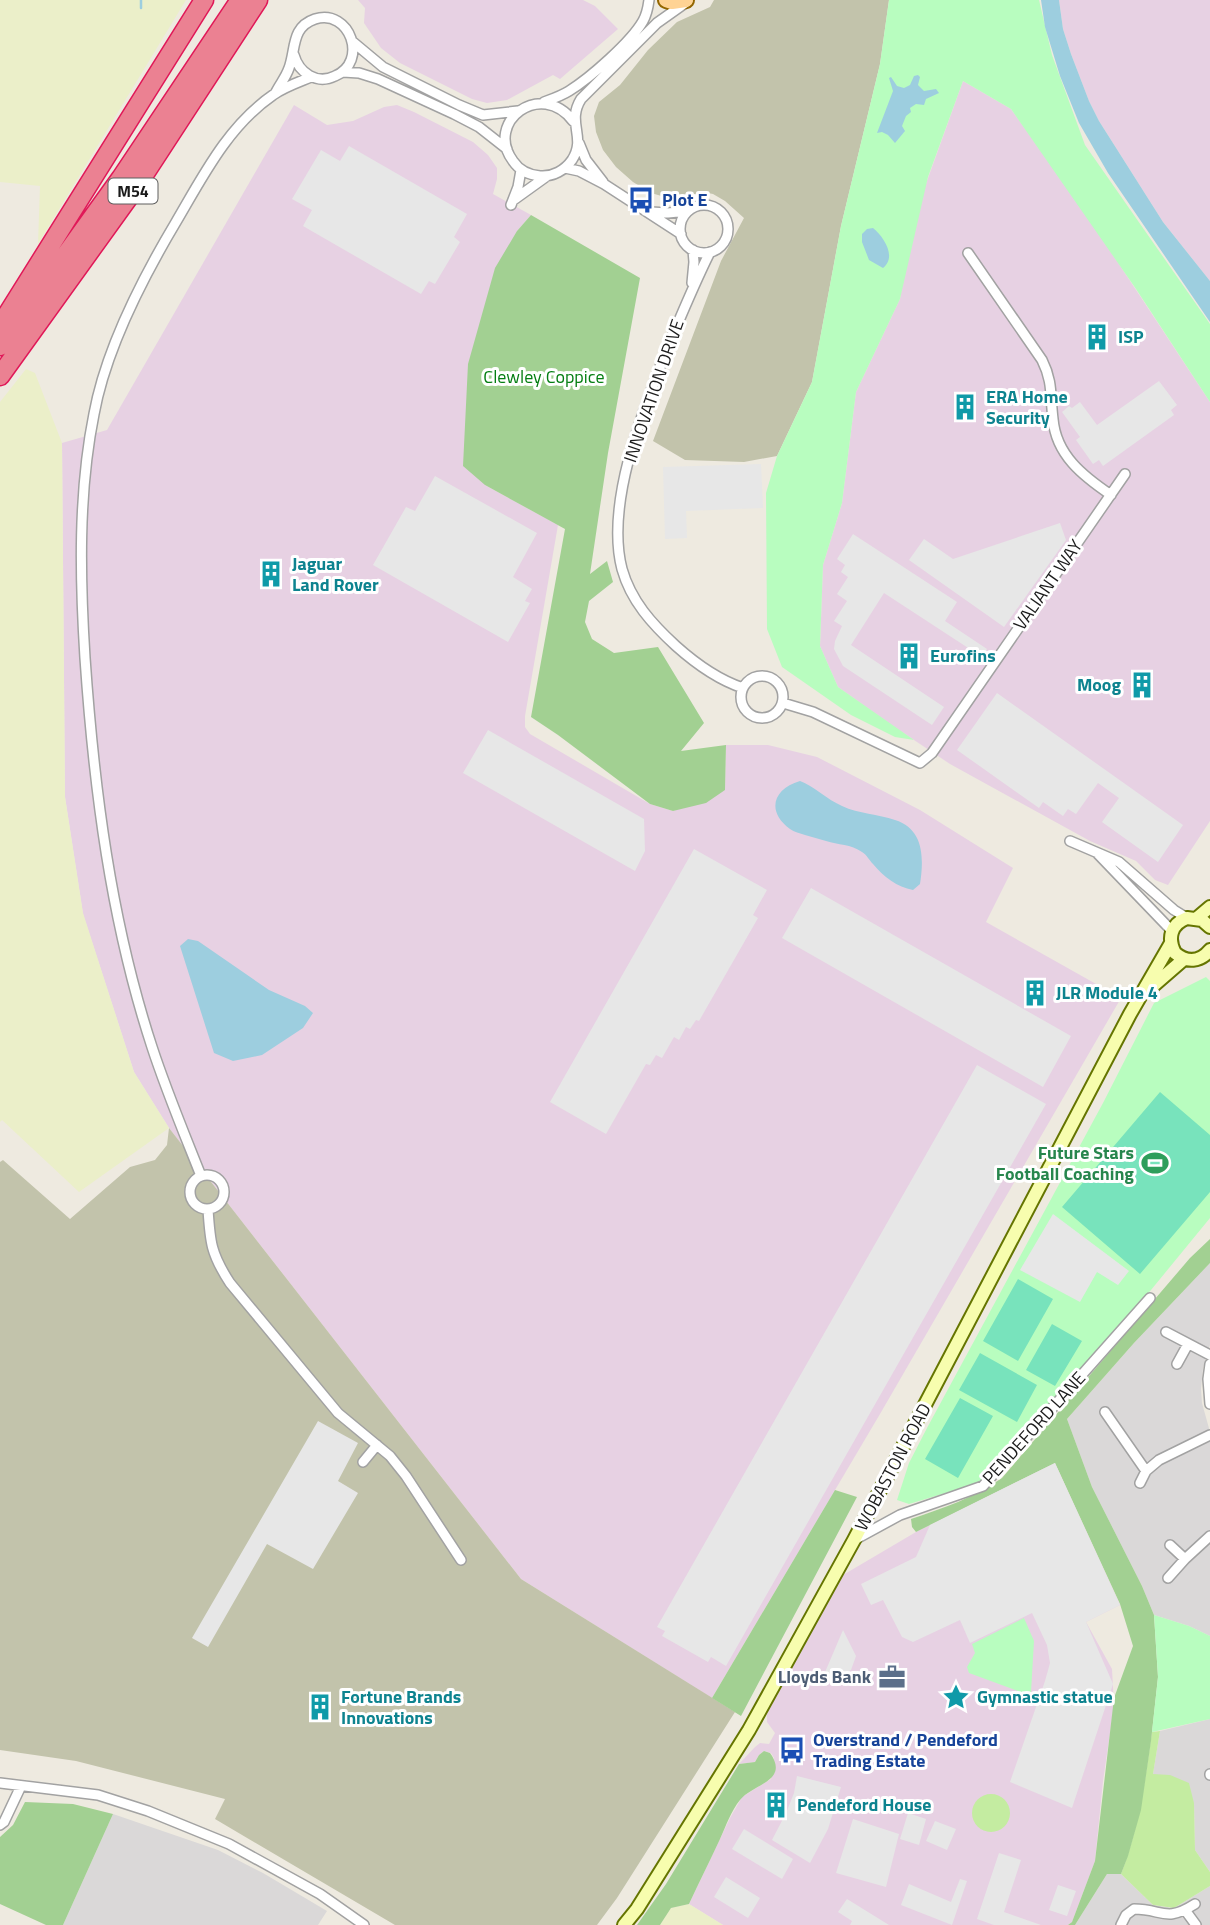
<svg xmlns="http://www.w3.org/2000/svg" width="1210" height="1925" viewBox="0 0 1210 1925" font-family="'Titillium Web',sans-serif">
<rect width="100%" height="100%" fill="#eeeae0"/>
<path fill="#dad8d8" d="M1210 1263V1345L1203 1368 1201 1389 1202 1403 1210 1432V1636L1189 1626 1154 1615 1142 1586 1092 1487 1067 1419 1134 1343Z
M1210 1719V1872L1195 1850 1194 1803 1153 1774 1160 1731Z
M113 1814 218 1850 263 1873 327 1911 318 1925H63Z
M1107 1874H1121L1153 1905 1174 1908 1210 1886V1925H1075Z"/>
<path fill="#e7d1e3" d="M358 0H583L595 6 618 29 560 79 553 75 507 100 487 103 472 99 400 63 381 48 364 23 365 8Z
M1059 0H1210V281L1163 222 1099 121 1089 101 1071 54 1063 29Z
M963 81 1011 109 1080 205 1210 402V821L1168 885 1155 880 1136 861 1090 841 950 764 893 726 838 687 820 646 823 565 842 503 856 392 900 299 914 217Z
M294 105 327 125 353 121 384 107 397 105 414 112 473 142 488 155 497 168V179L493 194 531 215 517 231 485 485 558 525 525 716V727L530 734 650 804 673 811 725 790 726 745H768L817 757 920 810 1013 868 986 922 1121 998 880 1414 712 1698 521 1579 169 1128 134 1072 83 914 65 797 62 443 107 430Z
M1055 1463 1120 1605 1086 1622 1112 1669 1114 1706 1103 1781 1095 1861 1072 1922 1068 1925H723L689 1904 730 1818 742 1797 771 1779 774 1758 771 1753 764 1751 759 1755 755 1762 739 1764 755 1747 760 1743 769 1744 775 1733 767 1722V1713L843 1575 916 1532Z"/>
<path fill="#c2c3ab" d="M714 0H889L880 64 841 226 812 382 777 456 744 462 685 460 653 441 721 261 744 218 725 201 713 194 703 192 676 199 665 197 651 193 633 182 616 167 603 150 596 132 594 116 599 102 620 85 648 50 677 22 710 7Z
M169 1128 521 1579 735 1712 617 1898 597 1925H395L215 1819 225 1799 76 1761 0 1750V1162L3 1160 70 1219 130 1167 155 1160 167 1145Z"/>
<path fill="#ebefc9" d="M0 0H186L38 244 40 186 0 182Z
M26 369 35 373 62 443 65 797 83 913 134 1072 169 1128 79 1192 2 1120 0 1122V402Z
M689 1904 723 1925H660L671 1908Z"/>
<path fill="#c4eca1" d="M1160 1731 1153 1774 1170 1775 1189 1783 1194 1803 1195 1850 1210 1872V1886L1174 1908 1153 1905 1121 1874C1139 1828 1145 1781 1152 1732Z
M972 1813a19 19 0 1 1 38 0a19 19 0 1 1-38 0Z"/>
<path fill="#a2d092" d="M531 215 640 278 608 453 590 574 607 561 613 582 589 601 585 622 592 639 614 653 658 647 704 723 681 751 726 745 725 790 706 803 673 811 650 804 558 735 531 717 565 529 485 485 463 466 468 364 495 268 517 231Z
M1210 1239V1263L1134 1343 1067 1419 1092 1487 1142 1586 1154 1615 1158 1677 1151 1741 1141 1810 1128 1856 1121 1874H1107L1075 1925H1068L1072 1922 1095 1861 1114 1698 1133 1646 1120 1604 1055 1463 916 1532 912 1527 911 1519C943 1508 974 1498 1002 1478L1190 1258Z
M835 1490 857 1497 741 1716 712 1698Z
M764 1751 770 1753C790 1781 753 1784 740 1800 731 1811 726 1826 720 1839 710 1861 699 1882 689 1904L671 1908 660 1925H637L666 1884 739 1764 755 1762 759 1755Z
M25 1802 73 1804 113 1814 63 1925H46L0 1904V1837L13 1825Z"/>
<path fill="#b8fdbf" d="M889 0H1039L1052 55 1085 145 1210 324V402L1136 289 1011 109 963 81 928 177 900 299 856 392 842 503 823 565 820 646 838 687 914 740 895 737 851 715 782 667 767 629 766 493 777 456 812 382 841 226 880 64Z
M1206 977 1210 981V1218L1151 1290 979 1483 909 1504 897 1500 909 1463 927 1428 1103 1103 1154 1003Z
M1154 1615 1189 1626 1210 1636V1719L1152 1732 1158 1677Z
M1024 1618 1034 1641 1031 1692 1029 1695 969 1673 967 1667 975 1653 972 1644Z"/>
<path fill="#78e3bc" d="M1160 1092 1210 1135V1192L1140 1274 1062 1207Z
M1018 1279 1053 1299 1018 1361 983 1341Z
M1052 1324 1082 1341 1055 1386 1026 1370Z
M980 1353 1037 1385 1017 1422 959 1390Z
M960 1398 993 1416 958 1478 925 1459Z"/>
<path fill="#e7e7e7" d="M349 146 467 214 454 237 460 242 435 284 429 281 421 294 303 226 312 210 292 199 321 150 340 161Z
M1159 381 1177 405 1171 410 1174 415 1103 466 1099 460 1093 464 1076 440 1080 437 1062 412 1069 406 1072 408 1080 402 1097 425Z
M761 464 763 508 686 511 687 538 665 539 663 467Z
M435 476 537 533 513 577 532 589 525 601 530 603 508 642 373 565 406 507 415 511Z
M1060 523 1066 540 1004 627 909 560 924 539 953 559Z
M853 534 957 602 945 621 987 649 982 657 884 593 851 645 944 707 932 725 843 666 834 649 835 641 842 626 834 621 847 601 837 594 848 577 841 572 845 565 837 559Z
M997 693 1183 825 1158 862 1102 822 1119 798 1098 783 1076 814 1068 809 1063 816 1043 802 1039 808 957 750Z
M488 730 644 819 645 851 635 871 463 773Z
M694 849 767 890 753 915 758 918 699 1021 696 1020 690 1029 686 1027 679 1040 674 1037 662 1058 656 1055 650 1065 646 1064 606 1134 550 1102Z
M811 888 1071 1036 1043 1087 782 938Z
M977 1065 1046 1104 726 1666 711 1657 708 1662 662 1636 665 1631 657 1627Z
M1053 1214 1129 1271 1118 1285 1097 1272 1080 1302 1020 1270Z
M318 1421 358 1443 338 1481 358 1493 313 1569 267 1544 208 1647 192 1638Z
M1055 1463 1120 1605 1086 1622 1113 1684 1072 1808 1010 1782 1045 1681 1050 1663 1047 1645 1032 1613 970 1643 960 1620 913 1642 902 1637 883 1600 871 1605 861 1584 916 1557 930 1525Z
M843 1630 856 1656 851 1670 820 1684Z
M797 1776 841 1787 828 1829 810 1863 772 1840 786 1813 794 1793Z
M908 1813 926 1819 919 1845 900 1839Z
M853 1819 899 1834 886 1887 836 1873Z
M935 1821 956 1829 947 1850 926 1841Z
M744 1829 793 1859 782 1879 732 1849Z
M999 1853 1021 1860 1004 1912 1041 1925H994L977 1919Z
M726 1877 760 1898 748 1918 714 1897Z
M960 1879 967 1881 952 1925 901 1905 909 1884 951 1902Z
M1058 1885 1076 1891 1067 1916 1049 1910Z
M847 1899 889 1925H850L852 1921 838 1912Z"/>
<path fill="#9dcedf" d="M1041 0H1059L1063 29 1071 54 1089 101 1099 121 1163 222 1210 281V322L1108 173 1079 123 1060 76 1045 27Z
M918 75 920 77 918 85 924 91 936 89 939 93 926 99 924 105 916 104 910 108 911 112 906 116 902 126 905 131 895 143 888 135 882 132 877 133 893 91 889 78 891 77 897 86 904 88 910 85 914 76Z
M873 228C884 237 897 257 883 268L869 260 862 242V234L867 229Z
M800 781C812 785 828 800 842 806 859 814 878 814 895 820 924 829 924 858 920 884L913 890C897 887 884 877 873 864 869 860 867 855 862 852 851 844 838 845 826 841 819 839 812 837 805 835 800 833 794 832 790 829 766 811 773 789 800 781Z
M188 939 198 941 269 990 305 1006 313 1013 303 1028 262 1055 233 1061 214 1053 180 946Z"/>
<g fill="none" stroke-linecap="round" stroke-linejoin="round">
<path stroke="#9dcedf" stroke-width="2.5" d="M141 8V0"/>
<g stroke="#a2a2a2" stroke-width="12">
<path id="street" d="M353 42 383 67 459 105 483 115 518 111
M343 72 359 73 378 79 454 114 479 127 507 149
M276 92C280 84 286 77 289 68 296 49 291 27 315 19 350 8 369 62 335 76 317 85 299 73 294 55
M544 102C552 99 561 96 569 91 590 78 631 42 643 21 647 14 648 8 649 0
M573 121C541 79 484 122 513 161 519 170 529 175 540 176 553 177 565 170 572 160 587 137 566 123 581 99L657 23 688 1
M579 143 586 160 603 182
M565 168 579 171 604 184 681 234
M515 199 547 176
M511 205 518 187 521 170
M680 229a24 24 0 1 1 48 0a24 24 0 1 1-48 0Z
M651 212 668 213 688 211
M710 252C694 284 681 316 667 349 643 410 605 504 622 569 631 601 652 624 676 646 695 663 719 680 743 688
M968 253 1042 360C1053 382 1050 395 1053 419 1056 455 1083 476 1111 495
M692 283 694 262 693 250
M741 697a21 21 0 1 1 42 0a21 21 0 1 1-42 0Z
M783 703 813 712 920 763 932 753 1125 474
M1070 841 1119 862 1174 910 1187 918
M1098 854 1172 931
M190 1192a17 17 0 1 1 34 0a17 17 0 1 1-34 0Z
M201 1176C184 1133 166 1090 152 1047 111 922 94 789 85 658 80 578 78 493 94 414 106 348 142 279 176 222 203 176 228 126 273 95 284 87 299 82 311 77
M208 1209C210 1242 211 1254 230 1283L338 1413 390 1456 406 1476 461 1560
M1166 1332 1210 1355
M1177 1364 1188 1344
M1210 1364 1208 1379 1210 1404
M1105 1412 1146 1471 1159 1460 1210 1435
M363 1462 377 1445
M1140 1483 1146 1471
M856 1539 900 1515 983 1486 1150 1298
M1170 1545 1185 1559
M1168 1578 1185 1559 1210 1536
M1210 1775V1774
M0 1783 98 1795 148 1811 229 1844 320 1894 364 1925
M0 1825 4 1822 21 1786
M1185 1910 1196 1925
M1121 1925 1126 1915 1134 1909C1163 1909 1165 1923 1195 1904"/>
</g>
<g stroke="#657500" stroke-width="16">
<path id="secondary" d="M1197 918 1210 907
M1210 927 1202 920 1187 918C1171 924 1167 938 1175 953 1187 963 1200 962 1210 950
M1146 992 1184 959
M624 1925 637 1909 749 1730 854 1540 1130 1014 1171 943"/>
</g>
<g stroke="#936600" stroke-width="18">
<path id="primary" d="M666 0 672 2 686 0"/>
</g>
<g stroke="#e01858" stroke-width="21">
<path id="highway" d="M0 326 204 0
M0 346 121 178 240 0
M0 376 136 187 258 0"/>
</g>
<use href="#street" stroke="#fff" stroke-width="9"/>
<use href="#secondary" stroke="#f7fdae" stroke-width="12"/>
<use href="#primary" stroke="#ffd394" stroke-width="14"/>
<use href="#highway" stroke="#eb8192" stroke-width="18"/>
</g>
<defs>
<g id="bus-bare" transform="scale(2.1)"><path d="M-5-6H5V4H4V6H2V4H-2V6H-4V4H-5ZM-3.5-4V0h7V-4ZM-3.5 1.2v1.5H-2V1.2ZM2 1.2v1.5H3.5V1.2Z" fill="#1a4fb4" stroke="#fff" stroke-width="2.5" paint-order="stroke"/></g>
<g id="building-bare" transform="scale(2.1)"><path d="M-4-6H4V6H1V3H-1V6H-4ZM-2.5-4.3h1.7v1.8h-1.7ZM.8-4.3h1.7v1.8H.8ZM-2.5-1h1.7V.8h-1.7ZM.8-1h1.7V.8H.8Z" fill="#0f9aa8" stroke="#fff" stroke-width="2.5" paint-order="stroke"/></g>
<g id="stadium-bare" transform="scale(2.1)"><path d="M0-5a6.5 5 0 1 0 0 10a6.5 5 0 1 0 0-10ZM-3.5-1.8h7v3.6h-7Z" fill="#2e9e5b" stroke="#fff" stroke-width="2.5" paint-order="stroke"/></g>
<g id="office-bare" transform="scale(2.1)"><path d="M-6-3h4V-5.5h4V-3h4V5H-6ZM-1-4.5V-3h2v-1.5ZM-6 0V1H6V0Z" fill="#5c6f8a" stroke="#fff" stroke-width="2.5" paint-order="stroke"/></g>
<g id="sight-bare" transform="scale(2.1)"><path d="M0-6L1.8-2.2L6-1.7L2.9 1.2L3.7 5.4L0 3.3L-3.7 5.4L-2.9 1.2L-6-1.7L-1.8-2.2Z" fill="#0f9aa8" stroke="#fff" stroke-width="2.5" paint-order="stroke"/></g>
</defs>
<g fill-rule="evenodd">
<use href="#bus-bare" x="641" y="200"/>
<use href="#building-bare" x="1097" y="337"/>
<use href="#building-bare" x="965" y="407"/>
<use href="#building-bare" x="271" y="574"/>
<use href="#building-bare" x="909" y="656"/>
<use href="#building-bare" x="1142" y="685"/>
<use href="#building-bare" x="1035" y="993"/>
<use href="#stadium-bare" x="1155" y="1163"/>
<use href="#office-bare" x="892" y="1677"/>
<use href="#sight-bare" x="956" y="1697"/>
<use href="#building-bare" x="320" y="1707"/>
<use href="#bus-bare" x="792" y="1750"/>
<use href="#building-bare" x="776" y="1805"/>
</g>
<g text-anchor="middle" stroke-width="6" stroke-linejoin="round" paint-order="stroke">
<rect fill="#fff" stroke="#5f5f5f" stroke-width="2" x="108.5" y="178.5" width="49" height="25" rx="5"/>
<g font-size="16" font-weight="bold" fill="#1b1b1b">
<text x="133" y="197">M54</text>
</g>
<g font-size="18" font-weight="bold" fill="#164399" stroke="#fff" text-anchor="start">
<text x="662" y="206">Plot E</text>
<text x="813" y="1746">Overstrand / Pendeford<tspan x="813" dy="21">Trading Estate</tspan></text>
</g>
<g font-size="18" font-weight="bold" fill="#0d838f" stroke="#fff" text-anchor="start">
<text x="1118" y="343">ISP</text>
<text x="986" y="403">ERA Home<tspan x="986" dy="21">Security</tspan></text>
<text x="292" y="570">Jaguar<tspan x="292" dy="21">Land Rover</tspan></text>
<text x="930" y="662">Eurofins</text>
<text x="1121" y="691" text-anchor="end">Moog</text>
<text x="1056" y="999">JLR Module 4</text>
<text x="341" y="1703">Fortune Brands<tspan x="341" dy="21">Innovations</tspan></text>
<text x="977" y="1703">Gymnastic statue</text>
<text x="797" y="1811">Pendeford House</text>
</g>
<g font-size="18" fill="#047e12" stroke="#fff">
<text x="544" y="383">Clewley Coppice</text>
</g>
<g font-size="18" fill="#1b1b1b" stroke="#fff">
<text transform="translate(654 391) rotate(-71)" y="6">INNOVATION DRIVE</text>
<text transform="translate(1048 585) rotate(-55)" y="6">VALIANT WAY</text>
<text transform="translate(1034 1428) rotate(-48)" y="6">PENDEFORD LANE</text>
<text transform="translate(893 1467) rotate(-62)" y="6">WOBASTON ROAD</text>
</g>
<g font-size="18" font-weight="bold" fill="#27864d" stroke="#fff" text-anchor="end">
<text x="1134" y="1159">Future Stars<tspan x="1134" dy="21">Football Coaching</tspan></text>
</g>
<g font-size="18" font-weight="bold" fill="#4e5e75" stroke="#fff" text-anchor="end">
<text x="871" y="1683">Lloyds Bank</text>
</g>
</g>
</svg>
